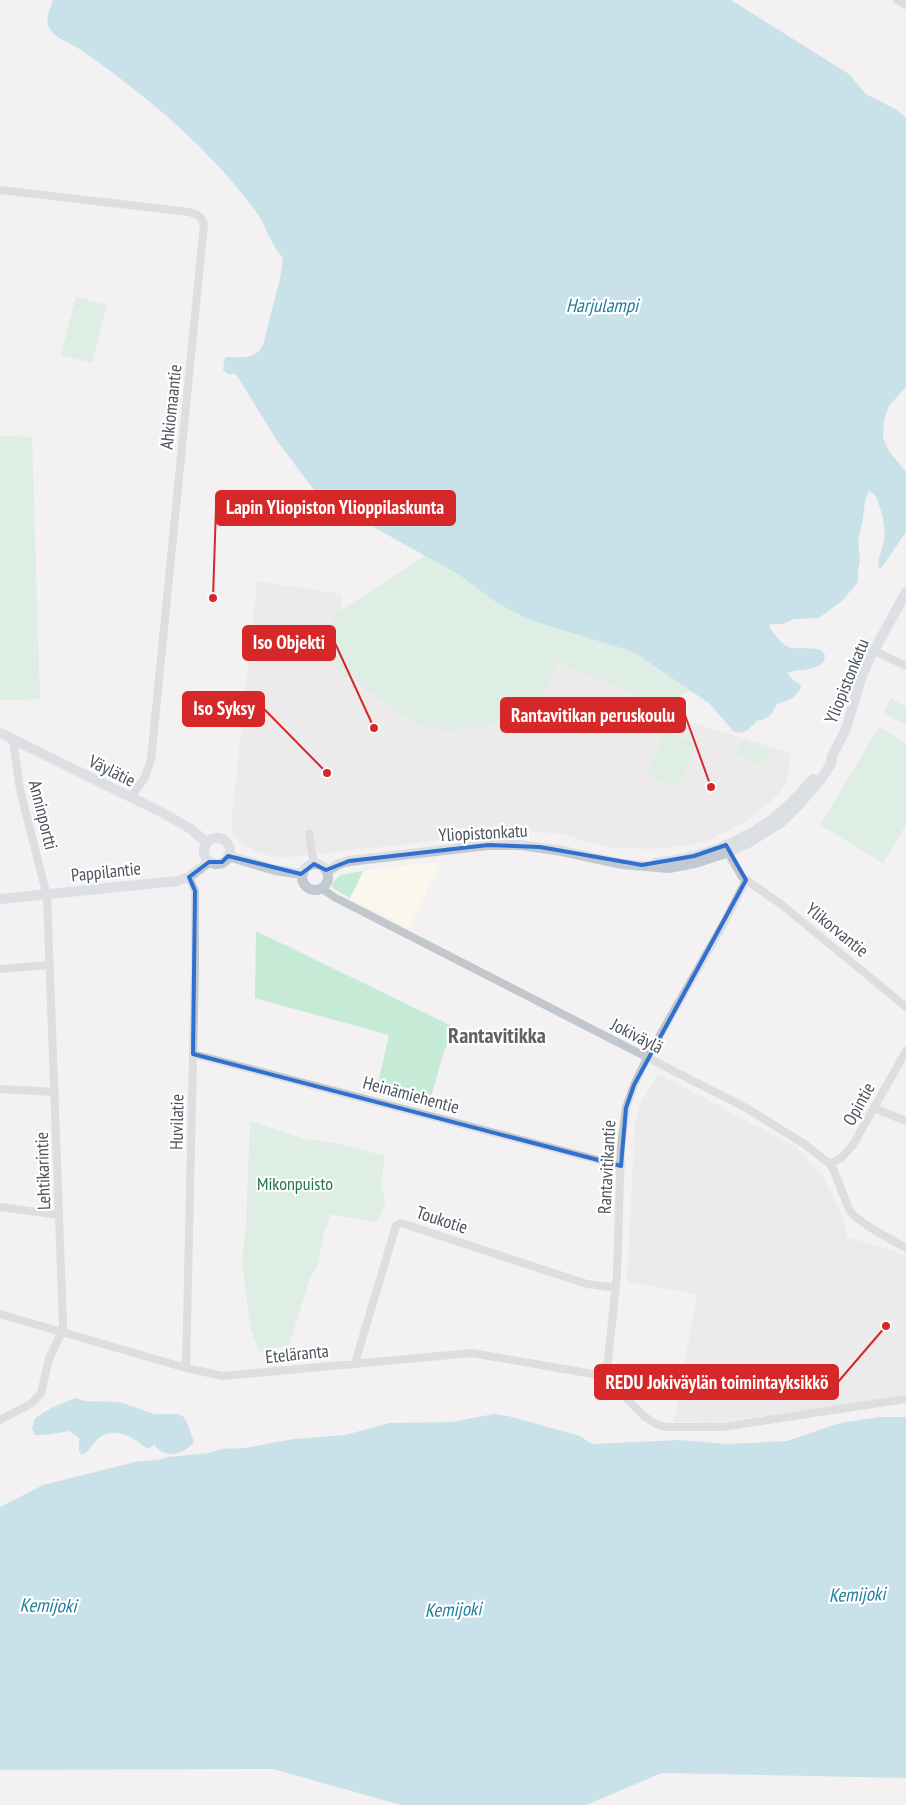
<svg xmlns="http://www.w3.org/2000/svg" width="906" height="1805" viewBox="0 0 906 1805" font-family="'PT Sans Narrow',sans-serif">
<rect width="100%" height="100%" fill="#f3f1f1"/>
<path fill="#faf7ed" d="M441 861 409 928 350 899 364 871Z"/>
<path fill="#e4e2e2" d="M257 581 341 594V664L554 656 667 698 668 715 791 753 787 781 780 792 767 805 743 823 711 839 694 844 676 847 651 849 615 848 602 846 563 834 524 831 291 857H275L257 852 241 843 234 835 231 827Z
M658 1074 795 1146 823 1176 843 1218 847 1237 906 1255V1396L713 1423 674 1422 697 1294 627 1282 635 1124 640 1104Z"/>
<path fill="#c5ead5" d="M76 297 107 305 92 363 61 355Z
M236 373 350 443 710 704 691 690 656 707 646 698 557 662 546 689 516 710 483 727 457 730H439L413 722 376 696 352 677 341 676 336 669 338 643 333 638 332 616 425 556 338 507 323 502 278 442Z
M0 436 32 437 40 699 0 700Z
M891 698 906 707V725L883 712Z
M879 727 906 743V825L883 863 820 825Z
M665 731 696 743 678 787 647 775Z
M742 742 769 749 764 766 737 754Z
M363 871 350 898 334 889 331 885 340 875Z
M256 931 456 1028 444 1051 428 1108 376 1093 389 1035 255 998Z
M250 1121 304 1139 336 1143 385 1156 381 1182 385 1204 376 1222 330 1214C329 1223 324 1229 323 1238 320 1251 320 1262 313 1274L311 1275 289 1345 259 1352 250 1326 242 1261 246 1226Z"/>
<path fill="#98d0e2" d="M53 0H731L849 74 866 94 897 110 906 118V387L889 406 884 420 883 437 889 451 906 472V532L882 567 879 568C877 559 881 553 883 545 887 527 882 511 875 495L869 491 865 501 863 519 858 540 860 559 858 570V582L843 600 819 618 794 619 783 624H770V628C791 658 791 644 821 650L825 655 824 662C811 672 801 668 787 673L793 680 800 684 801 688C793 700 789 700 777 704 773 713 768 720 758 720 750 728 744 736 733 731L710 704 634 652 527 619 496 602 458 574 338 507 323 502 278 442 236 374H228L223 370 225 357C241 356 254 362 263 345L280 279 283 258C269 243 266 224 254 209 221 165 180 125 136 91 119 77 100 63 81 50 72 44 56 39 50 29 44 19 50 9 53 0Z
M76 1398 84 1401 120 1402 154 1414H178L184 1417 187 1423 194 1442C185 1454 164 1460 155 1445L147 1449C134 1437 111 1424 96 1441 90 1446 90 1452 82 1455L79 1451V1438L69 1431 45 1435H35L32 1429 35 1418 53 1407Z
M494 1414 508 1416 580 1436 592 1444 679 1440 727 1444 787 1441 840 1423 880 1417H906V1778L662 1773 586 1805H401L273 1769 0 1770V1507L43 1485 135 1462 163 1459 168 1457 210 1453 221 1449 245 1448 294 1439 345 1435 390 1423 452 1422Z"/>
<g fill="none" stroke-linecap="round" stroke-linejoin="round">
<path stroke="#c1c7cd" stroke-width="8" d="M897 0 906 5
M0 190 189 212C197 214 201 216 204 224L151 760 145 777 131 798
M875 651 906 666
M309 834 314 864
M727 847 731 858 742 877 782 905 906 1007
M321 888 334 897 750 1110 804 1144 830 1164 834 1171 849 1209 854 1216 871 1228 906 1248
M0 969 49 965
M193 1054 621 1166
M0 1089 55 1092
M874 1108 906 1121
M830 1164 842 1157 853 1145 906 1051
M0 1207 59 1215
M0 1314 186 1368 223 1376 472 1353 604 1376
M355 1363 396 1226 401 1223 587 1284 616 1288
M186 1368 195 968V891L189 877
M604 1376 608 1360 617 1275 621 1147 626 1108 634 1085 647 1058 725 921 746 880
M604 1376 645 1417 656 1424 666 1427H722L906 1399
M0 1420 32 1403 41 1393 49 1359 62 1331 63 1324 47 896 20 790 13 740"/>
<path stroke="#c1c9d2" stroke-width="10" d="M0 733 161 812 191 829 207 843
M204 851a13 13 0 1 1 26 0a13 13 0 1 1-26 0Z
M228 856 275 870 303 874
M655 863C668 861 681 859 694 856 722 849 754 834 777 815 790 805 801 792 813 779
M302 877a13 13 0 1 1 26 0a13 13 0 1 1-26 0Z
M327 871 339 864 349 861 488 845H521L562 851 622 864 669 868 695 863 729 852 750 842 780 823 798 806 819 782 831 764 832 756 846 729 861 678 868 662 906 592
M0 899 177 881 189 877 209 862"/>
</g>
<path d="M0 0H906V1805H0ZM488 845 540 847 642 865 694 856 726 845 746 880 634 1085 626 1108 621 1166 193 1054 195 891 189 877 209 862H222L228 856 301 874 314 864 326 870 349 861Z" fill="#f3f1f1" fill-opacity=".55" fill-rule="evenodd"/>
<path fill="none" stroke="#3070ce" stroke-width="4" stroke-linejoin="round" d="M488 845 540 847 642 865 694 856 726 845 746 880 634 1085 626 1108 621 1166 193 1054 195 891 189 877 209 862H222L228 856 301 874 314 864 326 870 349 861Z"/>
<g text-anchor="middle" stroke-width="4.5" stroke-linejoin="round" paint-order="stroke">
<g font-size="18" fill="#4b535c" stroke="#fff">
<text transform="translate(171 407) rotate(-84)" y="6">Ahkiomaantie</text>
<text transform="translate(847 681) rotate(-68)" y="6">Yliopistonkatu</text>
<text transform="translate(112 771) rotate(26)" y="6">Väylätie</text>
<text transform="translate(43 815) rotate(76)" y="6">Anninportti</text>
<text transform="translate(483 833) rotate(-3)" y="6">Yliopistonkatu</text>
<text transform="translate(106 872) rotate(-6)" y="6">Pappilantie</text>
<text transform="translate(837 930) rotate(39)" y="6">Ylikorvantie</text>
<text transform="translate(637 1036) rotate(27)" y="6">Jokiväylä</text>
<text transform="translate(411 1095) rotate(15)" y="6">Heinämiehentie</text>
<text transform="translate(859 1104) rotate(-61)" y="6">Opintie</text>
<text transform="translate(177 1122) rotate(-89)" y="6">Huvilatie</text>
<text transform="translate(607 1167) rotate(-87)" y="6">Rantavitikantie</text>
<text transform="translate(43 1171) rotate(-92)" y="6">Lehtikarintie</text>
<text transform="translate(442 1220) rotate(18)" y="6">Toukotie</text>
<text transform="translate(297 1354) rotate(-6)" y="6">Eteläranta</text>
</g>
<g font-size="18" fill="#23754f" stroke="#fff">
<text x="295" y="1190">Mikonpuisto</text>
</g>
<g font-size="19" font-style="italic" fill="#1e7e9b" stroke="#fff">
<text x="602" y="312">Harjulampi</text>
<text transform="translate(857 1594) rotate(-2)" y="7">Kemijoki</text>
<text transform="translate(48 1605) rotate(1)" y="7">Kemijoki</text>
<text transform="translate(453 1609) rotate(-2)" y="7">Kemijoki</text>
</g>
<g font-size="22" font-weight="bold" fill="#5e6165" stroke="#fff">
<text x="497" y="1043">Rantavitikka</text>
</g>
</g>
<path fill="none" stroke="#d62828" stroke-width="2" d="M213 598L216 508M374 728L335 643M327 773L264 709M711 787L685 715M886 1326L838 1382"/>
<g fill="#d62828" stroke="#fff" stroke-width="2">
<circle cx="213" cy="598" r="5"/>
<circle cx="374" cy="728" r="5"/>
<circle cx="327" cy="773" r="5"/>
<circle cx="711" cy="787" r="5"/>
<circle cx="886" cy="1326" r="5"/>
</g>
<g fill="#d62828" stroke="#d62828" stroke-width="2">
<rect x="216" y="491" width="239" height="34" rx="5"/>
<rect x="243" y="626" width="92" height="34" rx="5"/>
<rect x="183" y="692" width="81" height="34" rx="5"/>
<rect x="501" y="698" width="184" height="34" rx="5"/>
<rect x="595" y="1365" width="243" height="34" rx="5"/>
</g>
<g font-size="19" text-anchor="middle" font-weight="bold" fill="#fff">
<text x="335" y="514">Lapin Yliopiston Ylioppilaskunta</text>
<text x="289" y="649">Iso Objekti</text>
<text x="224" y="715">Iso Syksy</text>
<text x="593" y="722">Rantavitikan peruskoulu</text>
<text x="717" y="1389">REDU Jokiväylän toimintayksikkö</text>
</g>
</svg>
